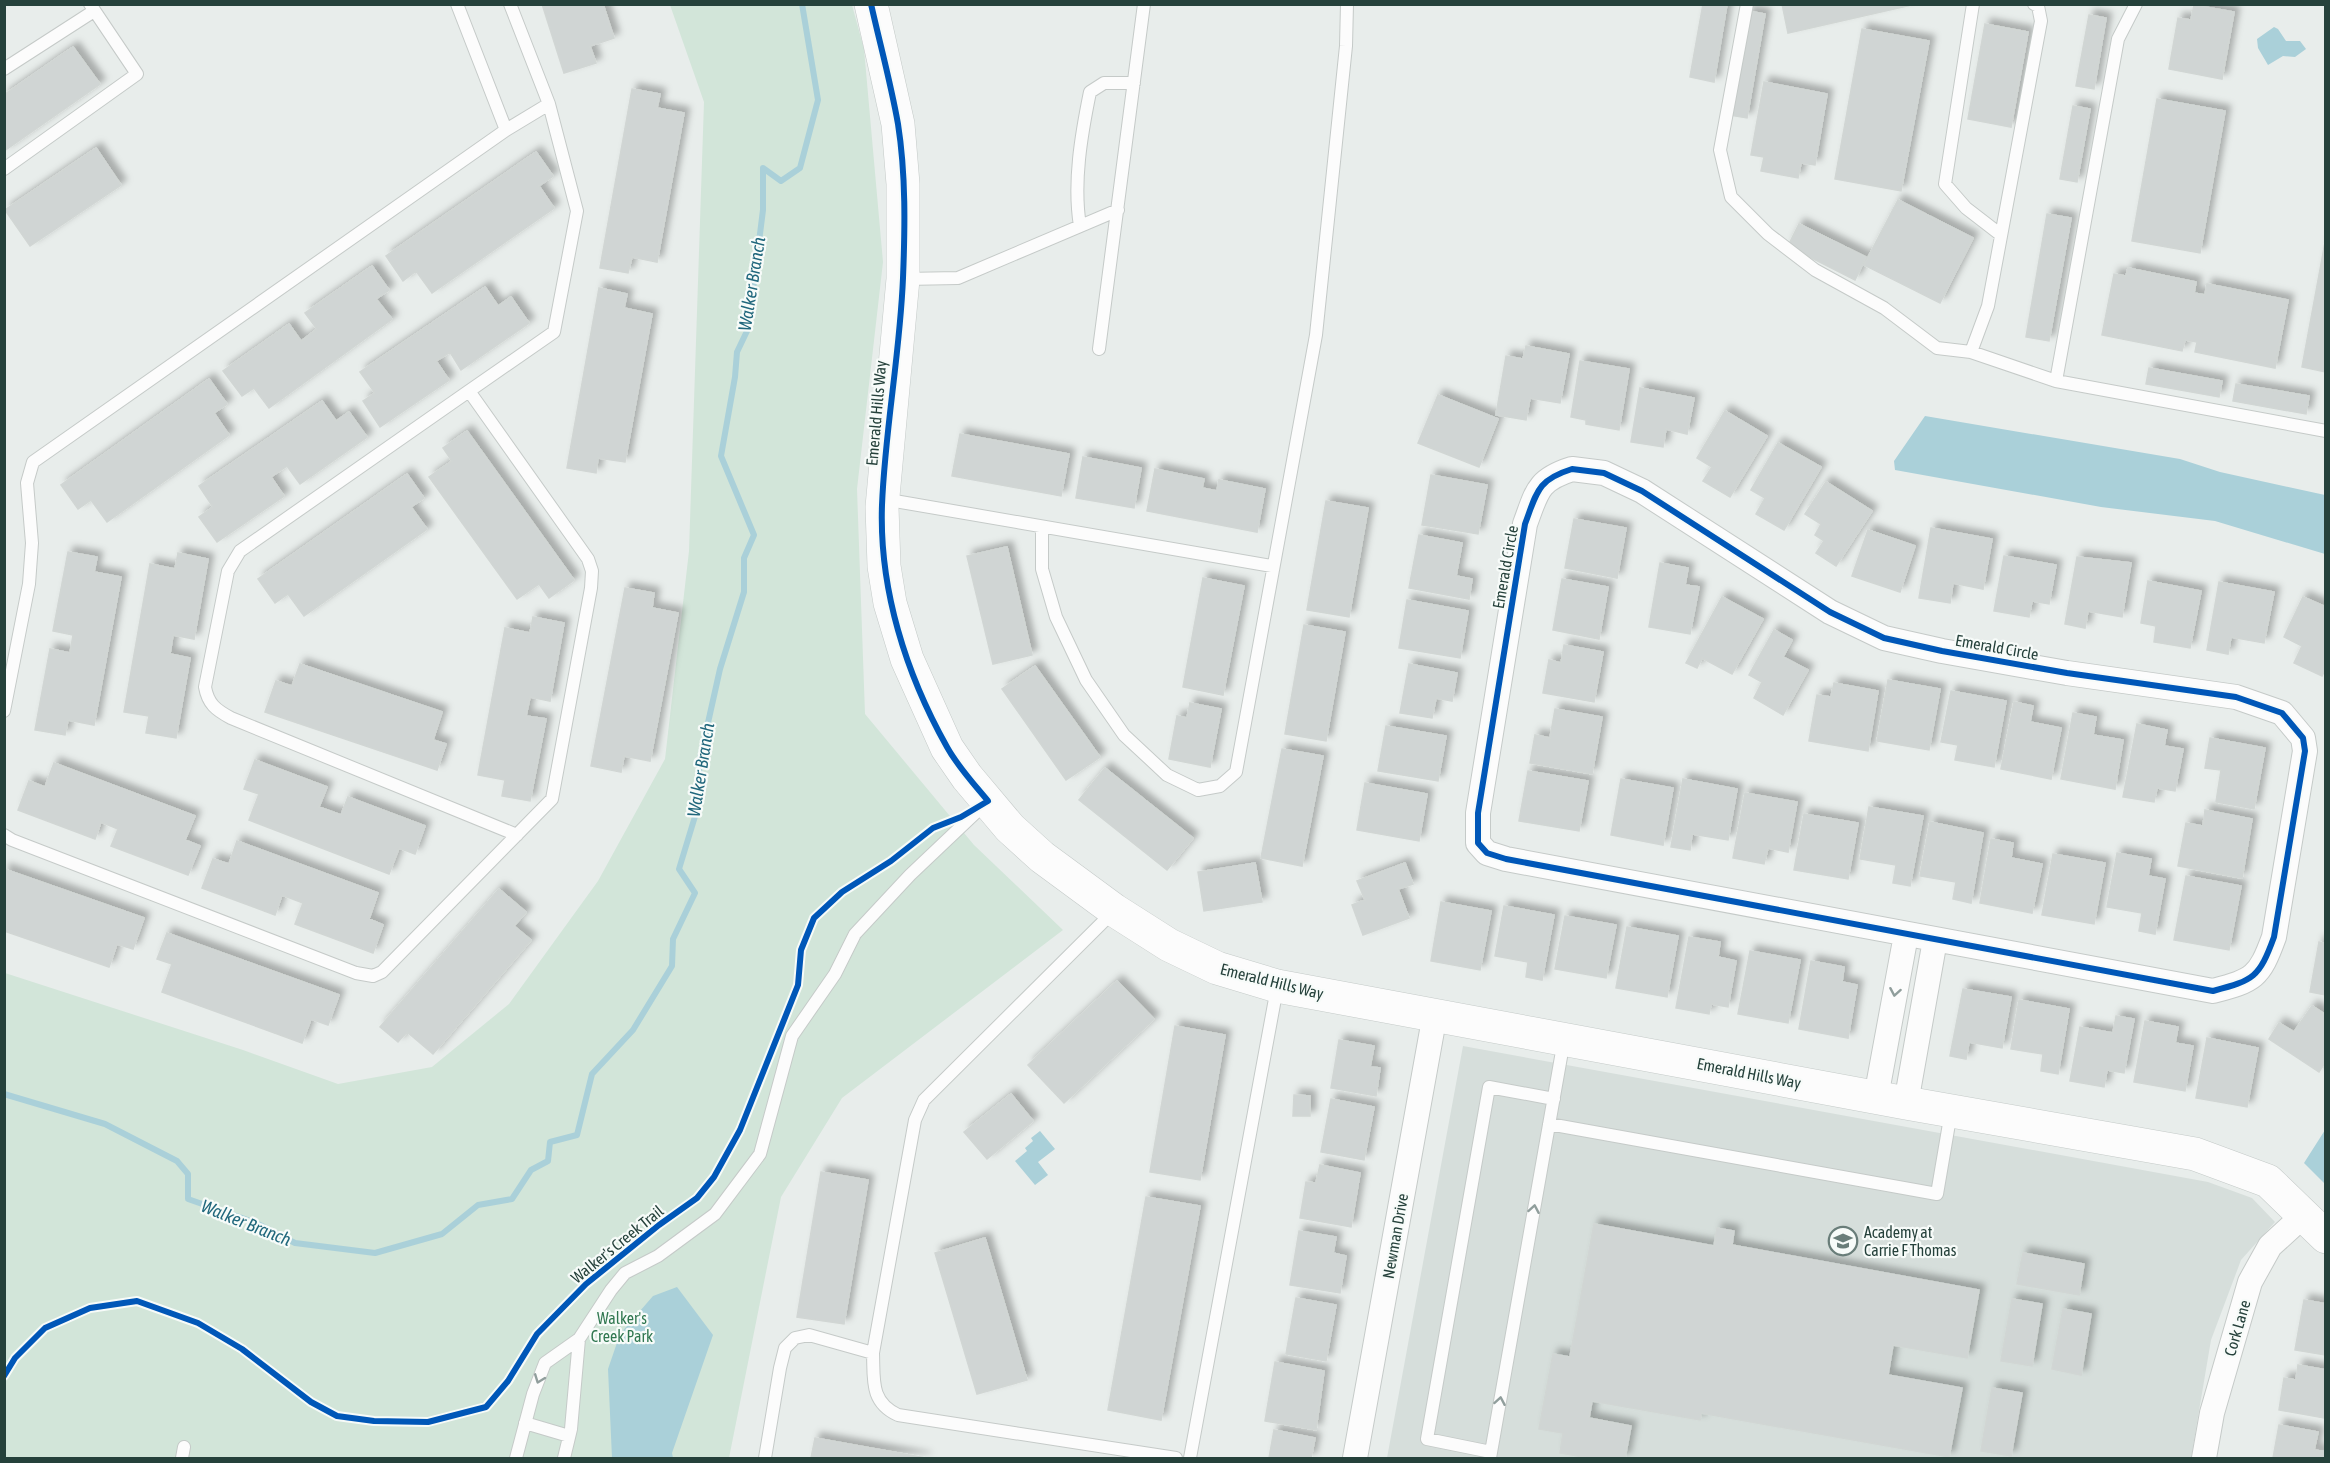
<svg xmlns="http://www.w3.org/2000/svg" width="2330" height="1463" viewBox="0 0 2330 1463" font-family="'Asap Condensed',sans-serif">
<defs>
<filter id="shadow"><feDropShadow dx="5.5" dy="-5.5" stdDeviation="3" flood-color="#0004"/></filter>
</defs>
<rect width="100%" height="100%" fill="#e8edeb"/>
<path fill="#d6dedb" d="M1463 1046 2208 1182 2252 1198 2275 1222 2241 1260 2211 1340 2191 1458H1387Z"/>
<path fill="#d2e5d9" d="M670 5H852L864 49 883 262 857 489 865 714 974 845 1063 930 842 1098 781 1197 729 1458H5V973L243 1050 338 1084 432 1067 509 1004 598 881 665 759 689 551 704 102Z"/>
<path fill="#aad0d9" d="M2274 27 2278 29 2286 41H2300L2306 49 2295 57 2283 56 2268 65 2258 48 2257 39Z
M1925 416 2180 459 2220 472 2325 495V554L2215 521 2101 507 1895 470 1894 461Z
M2325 1130V1184L2304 1163Z
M1040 1131 1055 1149 1038 1162 1048 1175 1035 1185 1015 1161 1027 1151 1025 1148 1033 1141 1031 1138Z
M677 1287 713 1335 672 1453 673 1458H612L608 1369 620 1334 653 1296Z"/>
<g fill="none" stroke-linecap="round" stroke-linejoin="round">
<path stroke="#aad0d9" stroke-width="6" d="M4 1094 105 1124 177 1161 188 1174V1199L256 1223 295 1243 375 1253 442 1234 478 1205 512 1199 531 1170 548 1161 550 1142 577 1135 592 1074 633 1030 672 966 673 939 695 893 679 869 700 800 699 763 720 669 744 592V558L754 535 721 456 735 377 737 352 748 329 763 210V168L781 181 800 168 818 100 802 4"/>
</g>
<path fill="#d0d5d4" stroke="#d1d6d4" stroke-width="1.5" filter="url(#shadow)" d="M542 4H603L614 38 590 46 596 63 564 73Z
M1703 4H1727L1714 82 1690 77Z
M1782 4H1916L1788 33Z
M2194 5 2234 12 2222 79 2169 69 2178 18 2191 20Z
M1748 11 1765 14 1747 118 1729 115Z
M2089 15 2106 18 2094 89 2076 86Z
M1985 24 2028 32 2011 127 1968 119Z
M1862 29 1929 41 1901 191 1835 179Z
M73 47 100 84 4 151V95Z
M1764 82 1827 94 1815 165 1801 163 1798 178 1761 171 1764 157 1751 155Z
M632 89 660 94 657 108 684 113 657 262 632 257 628 273 600 268Z
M2157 99 2225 111 2200 253 2132 241Z
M2073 106 2090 109 2077 182 2060 179Z
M96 148 121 185 30 246 5 210Z
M536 152 553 176 539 186 554 208 432 293 416 271 403 281 386 256Z
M1898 200 1973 238 1940 303 1864 265Z
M2047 214 2071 218 2049 341 2026 337Z
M1799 224 1866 257 1855 280 1788 246Z
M2326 237V372L2302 367Z
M372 266 389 290 376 299 392 319 269 408 254 388 242 396 223 371 289 324 301 341 317 329 305 313Z
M2128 268 2196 282 2194 293 2205 295 2207 284 2288 300 2275 368 2195 352 2197 342 2185 340 2182 351 2102 335 2114 274 2126 276Z
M485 287 498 306 511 297 529 323 461 370 450 352 436 361 449 380 380 427 363 401 375 393 360 372Z
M599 288 627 294 624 308 652 314 625 462 598 458 596 473 567 468Z
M1526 346 1569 354 1560 403 1530 398 1526 420 1496 415 1506 356 1523 359Z
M1580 361 1629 369 1619 430 1586 424V420L1571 417Z
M2149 368 2222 381 2219 397 2146 384Z
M209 379 227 404 214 413 229 435 107 522 91 500 78 509 61 485Z
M2236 384 2309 396 2306 414 2233 401Z
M1640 388 1694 398 1687 434 1666 429 1663 447 1631 442Z
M1438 395 1498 419 1479 467 1418 443Z
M322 401 336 421 349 412 367 437 300 484 287 466 271 477 284 496 217 542 199 517 213 507 199 486Z
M1725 411 1767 436 1730 497 1703 481 1712 467 1697 458Z
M467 431 574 580 549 598 539 584 517 599 429 477 452 461 443 448Z
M960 434 1069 454 1061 496 952 476Z
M1778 443 1821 467 1784 530 1756 514 1765 498 1751 490Z
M1083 457 1141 468 1134 508 1076 498Z
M1155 469 1204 479 1202 488 1217 491 1219 480 1265 489 1257 532 1147 511Z
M407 474 424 498 411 507 427 529 304 616 288 594 275 603 258 579Z
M1431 475 1487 485 1478 534 1422 525Z
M1826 482 1872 511 1836 566 1816 553 1824 541 1815 535 1821 524 1805 514Z
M1326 501 1368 508 1349 617 1307 610Z
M1574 519 1626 528 1617 578 1565 568Z
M1931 528 1992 539 1983 589 1953 583 1950 603 1919 598Z
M1868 530 1915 546 1900 592 1852 576Z
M1419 535 1462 543 1456 576 1472 579 1469 599 1409 588Z
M1007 547 1032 655 993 664 967 556Z
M68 552 97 557 94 572 121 577 94 725 68 720 65 735 35 730 50 649 70 653 73 635 53 631Z
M178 553 208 559 194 639 173 635 170 654 190 658 176 738 146 733 149 716 124 712 150 564 175 569Z
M2004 556 2056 565 2049 604 2032 601 2029 617 1994 611Z
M2077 557 2131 563 2122 617 2088 611 2085 628 2065 624Z
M1660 563 1688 568 1685 585 1699 587 1690 634 1649 627Z
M1203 578 1244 586 1223 695 1183 687Z
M1562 579 1608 587 1599 639 1553 630Z
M2148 581 2201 591 2190 648 2154 642 2156 626 2141 623Z
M2219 582 2274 592 2264 643 2231 637 2228 654 2207 650Z
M625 588 654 593 652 608 678 613 650 761 624 756 621 772 591 766Z
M1722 597 1763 619 1732 674 1702 658 1697 668 1686 663Z
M2303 597 2326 607V668L2322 676 2294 663 2302 646 2284 637Z
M1407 600 1468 611 1460 658 1399 648Z
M533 617 564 623 550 701 530 697 526 716 546 719 530 801 502 796 505 780 478 775 505 628 530 633Z
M1304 625 1345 632 1326 741 1285 734Z
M1774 630 1792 640 1783 657 1808 670 1783 715 1754 698 1762 682 1749 675Z
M1564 645 1603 652 1594 702 1543 693 1549 660 1561 663Z
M300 664 442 712 433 740 446 744 437 770 265 712 276 681 292 686Z
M1409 664 1457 673 1452 701 1436 698 1432 718 1400 713Z
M1035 666 1100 757 1066 780 1002 689Z
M1888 680 1940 689 1929 750 1877 741Z
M1834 683 1878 691 1868 751 1809 741 1817 695 1831 697Z
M1951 691 2006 701 1994 767 1955 760 1958 745 1941 742Z
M2014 702 2033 706 2030 722 2061 728 2051 779 2001 769Z
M1190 703 1221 709 1210 767 1169 759 1177 716 1187 718Z
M1555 709 1602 717 1592 774 1530 763 1535 735 1550 738Z
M2073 713 2096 717 2093 735 2123 740 2115 789 2061 779Z
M2137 724 2167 730 2164 746 2183 749 2175 791 2157 788 2154 802 2123 797Z
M1386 726 1446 736 1438 781 1378 771Z
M2210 738 2265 748 2254 809 2216 802 2221 770 2205 768Z
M1282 749 1323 756 1302 866 1261 858Z
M255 760 327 787 319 807 341 815 348 797 425 826 415 854 399 848 389 874 249 820 259 794 244 789Z
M54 763 195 816 185 840 200 846 188 875 111 846 118 829 101 822 95 839 18 810 29 781 45 787Z
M1105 768 1193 838 1167 870 1079 800Z
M1528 771 1588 781 1579 831 1519 821Z
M1621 779 1673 788 1663 845 1611 835Z
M1683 779 1737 789 1728 840 1692 834 1690 850 1671 847Z
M1365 783 1427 794 1419 841 1357 830Z
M1745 793 1797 802 1788 852 1768 848 1764 864 1733 858Z
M1869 807 1923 816 1910 886 1893 883 1896 865 1860 859Z
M2205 810 2252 819 2242 878 2178 866 2186 823 2203 826Z
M1804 814 1858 823 1848 879 1794 870Z
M1930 822 1983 833 1971 903 1953 899 1956 882 1920 876Z
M1991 839 2013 843 2011 858 2042 864 2032 913 1980 903Z
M237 841 378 893 369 919 383 925 373 953 295 924 303 903 282 895 275 915 202 888 213 859 229 864Z
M2117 853 2151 859 2148 876 2165 879 2155 934 2139 931 2142 913 2107 907Z
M2053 854 2105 863 2094 924 2042 915Z
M1255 863 1262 902 1204 911 1198 872Z
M1405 863 1413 884 1398 889 1409 918 1363 935 1352 905 1365 900 1357 881Z
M4 869 144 918 133 949 117 944 109 967 4 931Z
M2186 876 2241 886 2229 950 2174 940Z
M499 889 526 912 514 926 531 940 433 1054 407 1032 398 1042 380 1027Z
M1441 902 1491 911 1480 970 1431 961Z
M1504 906 1554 915 1542 980 1526 977 1528 962 1495 956Z
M1565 916 1616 925 1606 978 1555 969Z
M1627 927 1678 936 1667 997 1616 988Z
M167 933 339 995 328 1025 311 1019 302 1043 162 992 172 964 157 959Z
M1689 937 1720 942 1718 957 1736 961 1728 1007 1711 1004 1709 1014 1676 1008Z
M2319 942 2326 944V995L2310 992Z
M1750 951 1800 960 1788 1023 1738 1014Z
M1811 961 1844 967 1842 982 1857 985 1848 1038 1799 1029Z
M1117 981 1154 1019 1064 1103 1028 1065Z
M1963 989 2011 997 2002 1048 1969 1042 1966 1059 1950 1056Z
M2019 1000 2069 1009 2058 1074 2041 1071 2043 1054 2011 1049Z
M2312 1006 2326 1015V1061L2319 1072 2269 1039 2279 1023 2294 1032Z
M2116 1016 2134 1019 2124 1073 2107 1070 2104 1087 2070 1081 2080 1027 2113 1033Z
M2145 1021 2178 1027 2175 1043 2193 1046 2185 1091 2134 1082Z
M1175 1026 1225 1035 1200 1180 1150 1172Z
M2207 1038 2258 1048 2247 1107 2196 1098Z
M1339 1040 1374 1046 1370 1067 1380 1068 1376 1096 1331 1088Z
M1011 1094 1033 1121 987 1159 964 1132Z
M1294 1095 1310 1096V1116H1293Z
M1331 1099 1374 1107 1364 1160 1321 1152Z
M1320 1165 1360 1173 1351 1227 1300 1218 1306 1182 1316 1183Z
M821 1172 868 1180 844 1324 797 1317Z
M1146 1197 1200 1206 1161 1420 1108 1410Z
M1594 1224 1714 1246 1717 1228 1734 1231 1732 1245 1979 1290 1967 1358 1893 1345 1888 1375 1962 1388 1949 1457 1701 1413 1700 1420 1592 1401 1589 1418 1631 1426 1625 1458H1589L1560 1453 1563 1433 1539 1429 1553 1354 1570 1357Z
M1299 1231 1336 1237 1333 1253 1346 1256 1340 1293 1290 1285Z
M985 1238 1027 1380 977 1394 935 1253Z
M2023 1253 2084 1264 2079 1295 2017 1284Z
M1296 1298 1336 1305 1326 1361 1286 1354Z
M2012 1299 2042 1304 2032 1366 2001 1361Z
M2304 1300 2326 1304V1355L2295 1350Z
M2063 1309 2091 1314 2081 1375 2052 1369Z
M1275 1362 1324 1371 1316 1430 1265 1421Z
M2298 1365 2326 1370 2325 1418 2279 1410 2284 1378 2296 1380Z
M1992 1388 2022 1393 2011 1456 1981 1451Z
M2279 1425 2318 1432 2314 1450 2326 1452V1458H2273Z
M1274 1430 1315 1438 1311 1458H1269Z
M815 1438 926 1458H811Z"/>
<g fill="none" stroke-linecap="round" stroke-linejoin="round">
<g stroke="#c5cac8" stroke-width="14">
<path id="lane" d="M457 4 506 130
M1747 4 1720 150 1731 197 1768 234 1815 270 1884 308 1937 348 1971 352 1988 306 2041 21 2038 6 2034 4
M1973 4 1945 184 1966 208 2001 235
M2136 4 2118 39 2056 381 2326 431
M4 69 94 11
M4 169 137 74 90 4
M1080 226C1073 183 1081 136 1090 92L1104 83H1134
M905 279 958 278 1118 210
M1099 349 1144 4
M1971 352 2056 381
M469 391 554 332 577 211 549 104 510 4
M883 499 1272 566
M1042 527V569L1056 617 1086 680 1124 735 1167 775 1198 790 1220 786 1236 772 1316 335 1346 46 1347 4
M4 711 29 584 32 543 27 483 33 462 506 130 549 104
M4 835 12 840 356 973 373 976 382 972 552 799 591 588 592 571 588 559 469 391 240 551 228 571 205 687C208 704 216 710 231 718L517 835
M1114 911 924 1100 915 1120 873 1353C874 1380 870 1402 898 1415L1176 1458
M1549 1124 1937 1194 1951 1112
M525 1423 569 1436
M1491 1452 1427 1439 1489 1087 1554 1099
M182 1458 184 1447
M516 1458 533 1394 545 1363 579 1339 611 1290 625 1273 658 1256 715 1214 760 1154 792 1036 835 974 855 934 910 875 987 802
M564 1458 571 1429 579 1339
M765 1458 780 1368 785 1348 795 1338 809 1335 873 1353
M1190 1458 1277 988
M1490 1458 1564 1040"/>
</g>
<g stroke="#c5cac8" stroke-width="26">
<path id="street" d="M1572 469 1604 473 1642 491 1830 612 1884 638 1942 651 2067 673 2236 697 2282 713 2303 738 2305 751 2274 937C2259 978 2254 980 2213 991L1506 859 1487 853 1478 843V813L1525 524C1537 492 1537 480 1572 469Z
M1876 1097 1906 935
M1906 1103 1935 940
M1355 1458 1435 1014
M2204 1458 2212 1413 2250 1282 2270 1246 2304 1215"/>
</g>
<g stroke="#c4cac8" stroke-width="34">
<path id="secondary" d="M871 4 898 124 903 184V279L882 507 884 566 890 603 907 659 947 748 967 777 1010 828 1042 857 1114 910 1169 945 1217 968 1277 986 1906 1103 2195 1154 2268 1181 2326 1237"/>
</g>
<use href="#lane" stroke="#fcfcfc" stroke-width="12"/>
<use href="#street" stroke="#fcfcfc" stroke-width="24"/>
<use href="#secondary" stroke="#fcfcfc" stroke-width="33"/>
<g stroke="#f7fbf9" stroke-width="10">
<path id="cycleway" d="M1572 469 1604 473 1642 491 1830 612 1884 638 1942 651 2067 673 2236 697 2282 713 2303 738 2305 751 2274 937C2259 978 2254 980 2213 991L1506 859 1487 853 1478 843V813L1525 524C1537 492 1537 480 1572 469Z
M4 1376 15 1358 45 1328 90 1308 137 1301 198 1323 242 1349 311 1402 337 1416 374 1421 428 1422 486 1407 508 1381 537 1334 586 1284 659 1225 697 1198 714 1177 740 1130 798 985 801 950 814 918 842 892 891 861 933 828 961 817 988 801C974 784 958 767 947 747 906 674 879 589 882 505 885 429 900 354 903 278 905 228 906 175 898 124 891 84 880 44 871 4"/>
</g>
<use href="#cycleway" stroke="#0057b8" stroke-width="6"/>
</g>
<defs><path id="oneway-chevron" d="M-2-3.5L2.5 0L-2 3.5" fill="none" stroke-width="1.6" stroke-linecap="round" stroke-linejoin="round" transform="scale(1.5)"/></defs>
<g stroke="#909e9c">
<use href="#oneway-chevron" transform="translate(1895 992) rotate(100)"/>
<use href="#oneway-chevron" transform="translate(1534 1209) rotate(-80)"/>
<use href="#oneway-chevron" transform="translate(539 1379) rotate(111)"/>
<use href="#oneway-chevron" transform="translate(1500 1401) rotate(-80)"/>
</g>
<defs>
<g id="school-ring" transform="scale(1.5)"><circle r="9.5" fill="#f7fbf9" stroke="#697d79" stroke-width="1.5"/><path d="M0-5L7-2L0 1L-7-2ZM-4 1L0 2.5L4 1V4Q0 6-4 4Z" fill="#697d79"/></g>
</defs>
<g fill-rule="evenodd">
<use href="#school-ring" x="1843" y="1241"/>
</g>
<g text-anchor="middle" stroke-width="4.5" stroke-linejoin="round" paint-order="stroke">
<g font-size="16" fill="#25413b" stroke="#f7fbf9">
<text transform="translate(876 413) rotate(-85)" y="6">Emerald Hills Way</text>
<text transform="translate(1505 567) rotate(-80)" y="6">Emerald Circle</text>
<text transform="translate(1997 647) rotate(10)" y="6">Emerald Circle</text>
<text transform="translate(1272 981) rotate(14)" y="6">Emerald Hills Way</text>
<text transform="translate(1749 1073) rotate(11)" y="6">Emerald Hills Way</text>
<text transform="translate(1395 1236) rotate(-80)" y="6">Newman Drive</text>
<text transform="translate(617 1244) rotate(-39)" y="6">Walker's Creek Trail</text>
<text transform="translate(2237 1328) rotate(-74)" y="6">Cork Lane</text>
</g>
<g font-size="16" fill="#25413b" stroke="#f7fbf9" text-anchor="start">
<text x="1864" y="1238">Academy at<tspan x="1864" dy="18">Carrie F Thomas</tspan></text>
</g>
<g font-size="16" fill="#307750" stroke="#f7fbf9">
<text x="622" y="1324">Walker's<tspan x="622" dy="18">Creek Park</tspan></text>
</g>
<g font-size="18" font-style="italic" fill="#20677c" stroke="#f7fbf9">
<text transform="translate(752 284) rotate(-81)" y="6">Walker Branch</text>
<text transform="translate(701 770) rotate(-81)" y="6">Walker Branch</text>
<text transform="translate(246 1223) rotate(22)" y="6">Walker Branch</text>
</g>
</g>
<rect width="2330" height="1463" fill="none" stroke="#25413b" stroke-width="12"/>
</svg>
